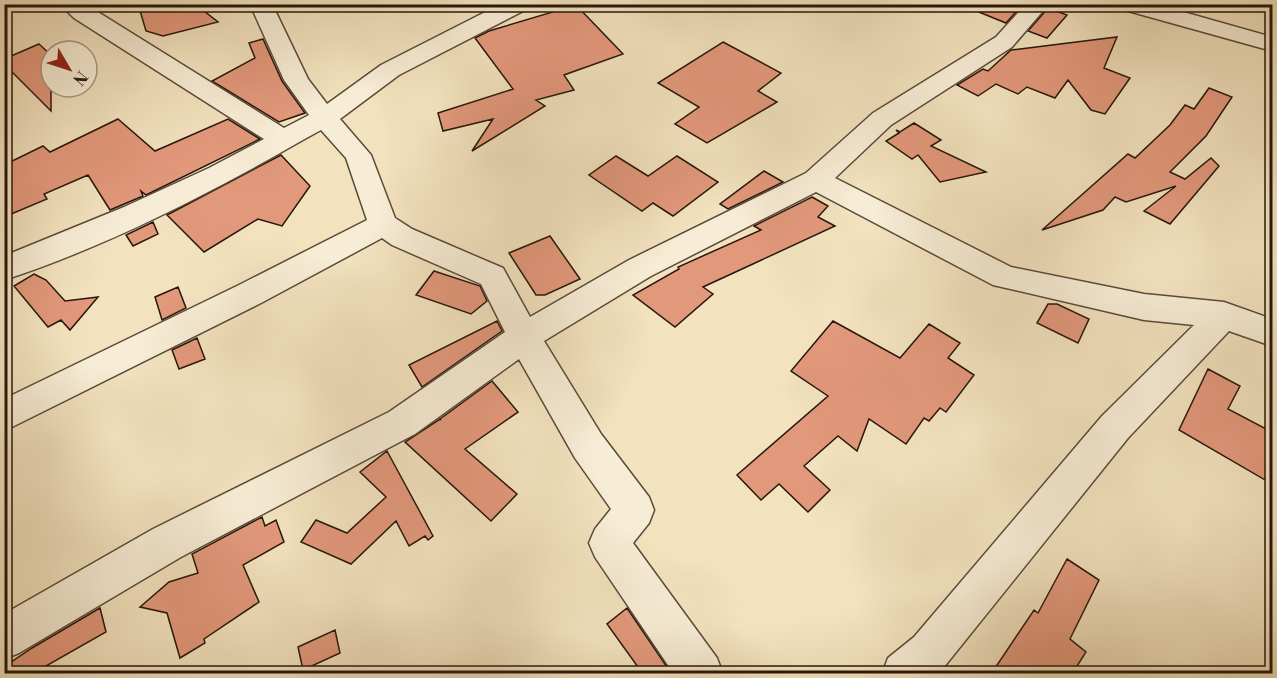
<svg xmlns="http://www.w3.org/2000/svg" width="1277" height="678" viewBox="0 0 1277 678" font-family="'Libre Bodoni',serif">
<rect width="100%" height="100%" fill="#f2e2be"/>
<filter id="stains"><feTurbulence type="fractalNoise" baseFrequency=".00333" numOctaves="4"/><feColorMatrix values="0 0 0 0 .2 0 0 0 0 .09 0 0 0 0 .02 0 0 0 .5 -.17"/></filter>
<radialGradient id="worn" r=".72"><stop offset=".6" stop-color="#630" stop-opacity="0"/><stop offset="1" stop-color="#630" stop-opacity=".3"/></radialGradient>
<path fill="#e2987b" stroke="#26170b" stroke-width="1.5" d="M138 4H195L218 22 163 36 146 31Z
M964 4H1023L1006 23 964 6Z
M576 5 623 54 564 75 574 90 536 100 545 106 472 151 493 119 443 131 438 113 513 89 475 38 489 31Z
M1048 8 1067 15 1047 38 1028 31Z
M1117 37 1104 68 1130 78 1105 114 1091 110 1068 80 1055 98 1027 87 1018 94 996 84 978 96 957 85 983 69 988 71 1011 50Z
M263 39 282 81 305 113 279 122 212 81 255 58 249 43Z
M723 42 781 73 758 91 777 102 707 143 675 124 699 107 658 83Z
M39 44 51 55V111L4 64V59Z
M1209 88 1232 97 1206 136 1170 172 1185 179 1211 158 1219 166 1170 224 1144 211 1176 186 1126 202 1115 197 1103 210 1042 230 1128 154 1135 158 1170 125 1185 105 1194 109Z
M118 119 155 151 228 119 260 139 146 195 141 191 143 196 110 210 88 175 44 194 47 199 4 217V165L43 146 50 152Z
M914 123 941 140 931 146 986 172 940 182 918 155 912 159 886 141 899 133 896 130 900 132Z
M281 155 310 186 282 226 258 219 204 252 167 215Z
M616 156 648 176 677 156 718 182 673 216 653 203 642 211 589 175Z
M764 171 783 182 728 209 720 204Z
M812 197 828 206 818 217 835 226 703 287 713 294 675 327 633 295 679 269 678 267 761 230 754 226Z
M153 222 158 234 133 246 126 235Z
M550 236 580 279 545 295H536L509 253Z
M434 271 480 286 487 301 471 314 416 295Z
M34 274 46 280 65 301 98 297 70 330 61 320 48 327 14 286Z
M178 287 186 308 162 320 155 297Z
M1048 304H1057L1089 319 1078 343 1037 323Z
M497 321 502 331 422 387 409 365Z
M833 321 900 358 929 324 960 343 948 358 974 375 946 412 940 408 929 421 924 418 906 444 869 419 857 451 838 436 804 466 830 490 808 512 779 484 761 500 737 475 828 396 791 371Z
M197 338 205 359 179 369 172 350Z
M1208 369 1240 386 1228 409 1272 432V484L1179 430Z
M492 381 518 412 465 449 517 494 491 521 405 442 440 419 441 420 440 419Z
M387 451 433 536 428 540 425 536 409 546 396 521 351 564 301 542 316 520 347 533 386 497 360 472Z
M262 517 265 526 276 520 284 542 243 565 259 602 204 639 205 643 180 658 167 613 140 607 169 582 198 573 192 554Z
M1067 559 1099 580 1070 639 1086 652 1072 674H991L1034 610 1038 613Z
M100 608 106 632 32 674H4V667L32 648Z
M627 608 669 670 665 674H643L607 624Z
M335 630 340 653 303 670 298 647Z"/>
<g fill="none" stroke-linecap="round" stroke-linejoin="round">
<g stroke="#594a38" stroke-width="3">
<path id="street" d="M60 4H85L284 128 309 115 284 80 250 4H272L308 79 327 104 381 65 501 4H530L527 9 399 75 340 119 371 155 395 218 412 229 503 268 530 317 629 260 806 173 873 113 996 37 1026 4H1049L1012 47 891 125 835 178 1011 267 1144 294 1224 302 1272 319V346L1229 331 1128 438 944 667 937 674H882L888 658 914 637 1102 416 1194 325 1144 320 993 285 816 192 651 276 544 341 601 434 649 497 654 510 649 523 633 543 717 658 723 674H674L595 557 589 543 595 529 611 509 575 458 519 359 415 434 181 557 19 653 4 659V614L153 529 389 412 505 332 481 284 392 245 382 238 261 303 4 431V399L239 285 367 220 346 158 321 130C295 144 270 159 244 173 168 214 87 253 4 280V256L124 207 209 168 264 139 74 18Z
M1118 4H1155L1272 37V51L1121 9Z"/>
</g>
<use href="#street" fill="#f7ecd5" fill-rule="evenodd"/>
</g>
<rect width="1277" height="678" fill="none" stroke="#f2e2be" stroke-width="24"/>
<rect x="6" y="6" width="1265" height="666" fill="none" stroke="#26170b" stroke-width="3"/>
<rect x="12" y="12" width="1253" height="654" fill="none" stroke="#26170b" stroke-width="1.5"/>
<g transform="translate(69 69) rotate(129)"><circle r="28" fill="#f7ecd5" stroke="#a39784" stroke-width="1.5"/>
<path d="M0-4.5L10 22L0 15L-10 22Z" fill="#8f2418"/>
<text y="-9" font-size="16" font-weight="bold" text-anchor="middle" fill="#26170b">N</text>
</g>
<rect width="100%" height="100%" filter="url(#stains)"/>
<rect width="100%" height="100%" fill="url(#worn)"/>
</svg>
